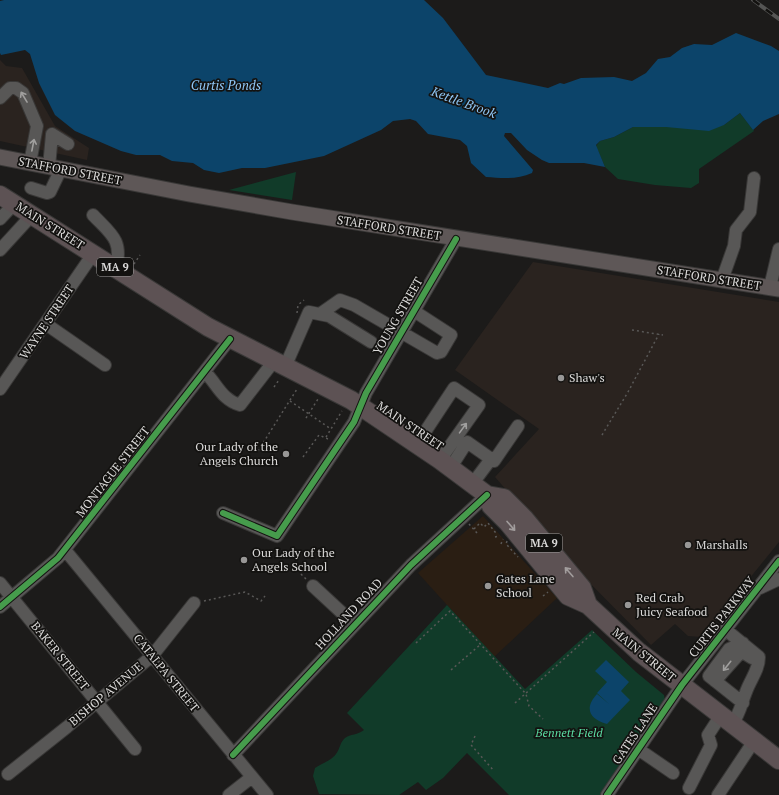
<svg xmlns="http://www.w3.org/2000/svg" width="779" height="795" viewBox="0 0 779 795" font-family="'PT Serif',serif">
<rect width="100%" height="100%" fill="#1c1b1a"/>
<path fill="#2a231f" d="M0 60 6 66 22 68 55 126 89 148 87 160 0 141Z
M533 262 779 302V542L702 637 688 636 675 624 651 645 567 560 495 477 539 429 455 370Z"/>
<path fill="#2a1e13" d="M483 516 557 598 494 657 418 573Z"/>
<path fill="#113b29" d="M740 113 754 131 699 169V183L691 188 655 185 618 179 605 167 596 146 600 141 614 137 633 127 724 125Z
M296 172 292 200 229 190Z
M447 605 525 689 592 630 636 672 664 695 665 700 601 795H509L467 753 443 778 426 790 418 782 399 795 319 794 313 776 315 768C321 764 332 760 336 754 340 749 340 742 345 738 350 734 358 735 364 730L347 713Z"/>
<path fill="#0c446a" d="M4 0H424L443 18 486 75 548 88 560 83 564 84 581 78 614 77 632 81 646 73 658 59 670 57 682 48 694 44 712 45 736 33 771 46 779 51V114L763 121 753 130 740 113 724 125 709 131 666 127H633L614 137 600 141 596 145 605 167 584 163H549L542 160 527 150 511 133H505L504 136 533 170 532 173C517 180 501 178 486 177L471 163 467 146 460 140 428 134 416 121 410 119 393 121 381 130 324 156 265 168H242L219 173 204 170 193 163 172 161 160 155H136L121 151 75 131 55 115 39 83 30 54 25 50 1 55 0 53V1Z
M606 660 629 682 621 691 630 700 607 724C589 719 584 708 597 694L609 704 597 693 607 682 595 671Z"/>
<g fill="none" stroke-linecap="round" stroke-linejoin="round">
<g stroke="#393837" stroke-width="14">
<path id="minor" d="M0 98 10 88H16L23 93 37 126 30 163
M49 167 52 134 68 144
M31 188 47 193 50 192 61 169
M93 215C111 234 123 240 116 268
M0 219 14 204
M0 250 32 215
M722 280 734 246 736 230 750 212 754 178
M770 287 779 249
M320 314 340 300 354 305 437 353 441 352 451 335 414 311
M46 324 105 365
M285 367 309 312 329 316 371 342
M205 372C217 384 222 400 240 405L274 361
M0 389 93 254
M417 444 454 388 479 405 440 460
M451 467 467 442 494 461 518 426
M473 483 491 459
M223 513 277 536 354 422 366 393 456 239
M65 550 267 795
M0 583 135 749
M313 586 354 624
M760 588 779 579
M0 607 58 558 230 339
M726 630 759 657C759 670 750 680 746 692 741 704 740 714 732 724
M715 681 740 653H744L752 658
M743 703 709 676 729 649 743 643
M638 749 673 773
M233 755 411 565 487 495
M8 774 67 727 152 656 194 603
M689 788 711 745 708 735 721 715
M229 795 252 777
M607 795 682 685 779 561
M718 795 754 741"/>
</g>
<g stroke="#393837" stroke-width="17">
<path id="major" d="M0 157 189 194 292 212 779 289"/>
</g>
<g stroke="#393837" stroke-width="20">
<path id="highway" d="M0 195 208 327 351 400 440 460 487 495 504 498 524 518 582 588 588 605
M487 495 491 506 508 523 568 596 588 605 639 652 779 760"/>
</g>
<path stroke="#595857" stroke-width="1.5" stroke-dasharray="2 3" stroke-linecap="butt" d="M134 264 140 255
M297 313 298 305 304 300
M632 330 663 335
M274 387 279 380
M290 401 331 429
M306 418 318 399
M602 435 628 392 659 334
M326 437 342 411
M258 451 297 389
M303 457 319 435 328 439
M469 524 477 533
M474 529 480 523 484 527 488 523 495 532H498
M495 537 500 536
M507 541 506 544 518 557
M501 544 503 539
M301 574 306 579
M543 596 548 592
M204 601 245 592 261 601 265 596
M416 643 450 611 526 694 529 706 543 719
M451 670 481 644
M515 703 594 632
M475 736 471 745 494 771"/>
<use href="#minor" stroke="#585756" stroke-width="12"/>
<use href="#major" stroke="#5e5757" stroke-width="15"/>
<use href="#highway" stroke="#5d5254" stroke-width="18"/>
<g stroke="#555554" stroke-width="4">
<path id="rail" d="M753 0 779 19"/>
</g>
<use href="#rail" stroke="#131210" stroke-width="2.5" stroke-dasharray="8" stroke-linecap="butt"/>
<g stroke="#131210" stroke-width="8">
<path id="cycleway" d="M223 513 277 536 354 422 366 393 456 239
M0 607 58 558 230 339
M233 755 411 565 487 495
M607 795 682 685 779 561"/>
</g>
<use href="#cycleway" stroke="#469c4c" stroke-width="6"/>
</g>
<defs><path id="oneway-shaft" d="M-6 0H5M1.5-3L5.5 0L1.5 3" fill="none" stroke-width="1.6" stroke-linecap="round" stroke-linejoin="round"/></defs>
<g stroke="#a09f9e">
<use href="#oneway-shaft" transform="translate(24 97) rotate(-121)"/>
<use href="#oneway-shaft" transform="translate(33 145) rotate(-79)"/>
<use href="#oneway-shaft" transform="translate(463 428) rotate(-54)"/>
<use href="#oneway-shaft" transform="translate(727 666) rotate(129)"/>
</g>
<g stroke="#a29d9d">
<use href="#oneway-shaft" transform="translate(511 526) rotate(49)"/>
<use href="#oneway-shaft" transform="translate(569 572) rotate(-131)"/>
</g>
<g fill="#989796" stroke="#131210" stroke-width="1.5">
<circle cx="561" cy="378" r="4"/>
<circle cx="286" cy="454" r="4"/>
<circle cx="688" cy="545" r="4"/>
<circle cx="244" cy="560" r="4"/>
<circle cx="488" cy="586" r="4"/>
<circle cx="628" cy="605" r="4"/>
</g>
<g text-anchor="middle" stroke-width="3.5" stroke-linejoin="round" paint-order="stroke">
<g fill="#131210" stroke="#9f9e9d" stroke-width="1">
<rect x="97" y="258" width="36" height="18" rx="3"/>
<rect x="526" y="534" width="36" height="18" rx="3"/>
</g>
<g font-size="11" font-weight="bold" fill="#dbdad9">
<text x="115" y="271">MA 9</text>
<text x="544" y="547">MA 9</text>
</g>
<g font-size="12" fill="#dbdad9" stroke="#131210">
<text transform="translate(70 171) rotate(11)" y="4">STAFFORD STREET</text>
<text transform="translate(50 226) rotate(32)" y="4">MAIN STREET</text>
<text transform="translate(389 228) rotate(9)" y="4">STAFFORD STREET</text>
<text transform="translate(709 278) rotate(9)" y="4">STAFFORD STREET</text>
<text transform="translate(398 316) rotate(-60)" y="4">YOUNG STREET</text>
<text transform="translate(47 322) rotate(-56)" y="4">WAYNE STREET</text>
<text transform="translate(410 426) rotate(34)" y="4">MAIN STREET</text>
<text transform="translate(113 472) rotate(-52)" y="4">MONTAGUE STREET</text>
<text transform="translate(349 614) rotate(-47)" y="4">HOLLAND ROAD</text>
<text transform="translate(722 617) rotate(-52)" y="4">CURTIS PARKWAY</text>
<text transform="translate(644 655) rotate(39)" y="4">MAIN STREET</text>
<text transform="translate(60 656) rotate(51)" y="4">BAKER STREET</text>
<text transform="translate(166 673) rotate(51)" y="4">CATALPA STREET</text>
<text transform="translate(106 694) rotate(-40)" y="4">BISHOP AVENUE</text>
<text transform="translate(635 734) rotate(-56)" y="4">GATES LANE</text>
</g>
<g font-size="12" fill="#dbdad9" stroke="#131210" text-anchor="start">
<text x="569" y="382">Shaw's</text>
<text x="278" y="451" text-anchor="end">Our Lady of the<tspan x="278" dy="14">Angels Church</tspan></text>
<text x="696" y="549">Marshalls</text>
<text x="252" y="557">Our Lady of the<tspan x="252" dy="14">Angels School</tspan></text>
<text x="496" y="583">Gates Lane<tspan x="496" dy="14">School</tspan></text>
<text x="636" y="602">Red Crab<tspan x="636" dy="14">Juicy Seafood</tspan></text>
</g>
<g font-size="12" font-style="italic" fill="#5bdea3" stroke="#131210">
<text x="569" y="737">Bennett Field</text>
</g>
<g font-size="13" font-style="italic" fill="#8ec5f3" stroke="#131210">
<text x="226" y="90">Curtis Ponds</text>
<text transform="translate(464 102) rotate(20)" y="5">Kettle Brook</text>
</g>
</g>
</svg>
